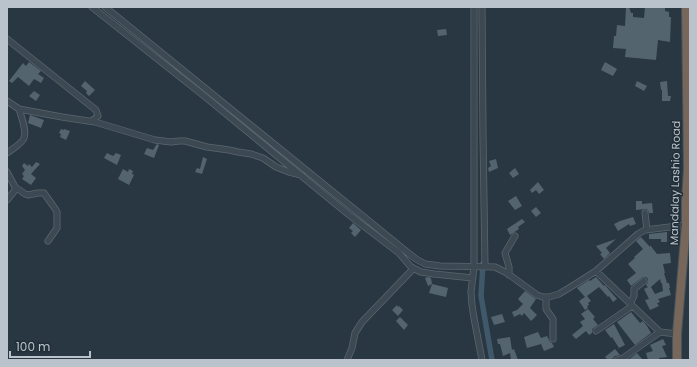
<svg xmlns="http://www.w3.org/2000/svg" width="697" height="367" viewBox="0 0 697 367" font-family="Poppins,sans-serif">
<rect width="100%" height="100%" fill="#283742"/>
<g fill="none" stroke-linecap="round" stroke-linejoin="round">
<path stroke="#3f586a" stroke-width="5.5" d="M483 263 481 296 492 360"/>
</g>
<path fill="#54646e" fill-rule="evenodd" d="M626 7H629L631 13H633V17L644 18 645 7H665V11L669 12V17H671L670 42 658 40 656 60 625 57 626 49 613 48 614 36H616L617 25 625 26Z
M446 29 447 35 438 36 437 30Z
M29 62 41 71 38 74 44 78 41 83 34 79 29 86 18 77 12 83 9 81 23 63 26 66Z
M605 62 617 69 613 76 601 70Z
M85 81 95 90 89 96 86 93 87 91 81 86Z
M637 81 647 86 644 91 635 86Z
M667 81 668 96H671L670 101H662V90H661L660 82Z
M34 91 40 95 36 101 29 96Z
M30 115 44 120 41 128 28 123Z
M61 129 64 130V129L70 131 66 140 60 137 61 134 59 133Z
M157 144 159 145 154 158 144 154 147 148 153 150Z
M107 153 113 156 116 153 121 155 117 165 104 158Z
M203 157 207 159 202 174 195 172 197 168 200 169Z
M496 159 498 168 489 172 488 168 491 166 489 161Z
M36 162 40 164 31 174 36 178 31 185 22 179 24 176 22 174 25 170 22 166 24 163 28 166 29 164 32 167Z
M515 168 519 174 513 178 509 173Z
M123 169 128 172 129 169 133 171 132 174 134 175 129 185 118 179Z
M538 182 544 190 539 194 536 190 532 193 530 190Z
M516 196 522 206 515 210 508 201Z
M636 201H642V204L652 203 653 213H649L648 210 646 209 636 210Z
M536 207 541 213 536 217 531 211Z
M633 217 636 224 630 226 629 224 618 231 614 224 620 221Z
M522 219 525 222 518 227 519 229 510 235 507 229Z
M353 223 361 230 355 237 351 233 353 231 349 228Z
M667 232V242H661V239H649V234Z
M641 237 650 247V245L657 254 670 253 671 263 663 264 665 273H664L667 283H669L670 288H669L671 295 658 299 660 302 657 303 659 306 650 310 645 300 649 299 644 289 648 287 646 285 648 282V279L646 277H643L631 286 627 280 636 273 628 264 635 258 634 257 643 249 636 241ZM660 279 661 283H662L663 291 655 294 651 287Z
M616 239 606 248 610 253 604 259 600 254 602 253 596 246Z
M428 277 431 278 432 284 448 288 446 297 429 293 432 284 428 286 425 278Z
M596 277 604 286 605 285 609 290 617 299 613 302 609 296 608 297 599 287 587 296 591 301 588 303 589 305 587 306 588 308 585 310 579 301 585 297 577 288 589 280 590 281Z
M525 291 536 299 530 308 537 315 531 321 524 313 522 316 520 314 514 317 512 312 517 310 523 304 518 299Z
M397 305 398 307 399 306 403 310 398 316 392 310Z
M588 309 595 317 593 319 598 325 592 329V333L589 335 586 331 576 339 572 335 583 326 580 322 585 319 581 314Z
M631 312 640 323 643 321 647 326 651 333 635 345 617 322Z
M502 314 505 322 494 325 491 317Z
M400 317 408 325 404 330 396 321Z
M614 324 625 345 619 348 612 337 611 338 605 330Z
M538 332 541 338 547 336 550 342 552 343 554 347 544 351 541 344 527 348 524 337Z
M510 337 512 350 514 349 518 360H511L510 353 503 356 500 344H498L497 339Z
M663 339 666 345 662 346 667 357 659 358V359L656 360H648L646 353 653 351 650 345Z
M615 349 620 355 615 356 611 360H608L605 357Z
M637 353 643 360H628Z"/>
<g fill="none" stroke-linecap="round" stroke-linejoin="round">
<g stroke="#5b666f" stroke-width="7">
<path id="minor" d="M92 7 203 95 348 214 399 253 411 267 421 272 434 274 473 278
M105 7 407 252 416 259 425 264 440 266 495 267 507 273 537 295 543 297H549L559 294 569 288 596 271 638 234 645 230 686 225
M474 7V267L471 292 472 305 474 318 482 360
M482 7 483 135 485 267
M7 39 96 110 98 116 92 121
M7 101 19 109 62 117 95 122 155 140 171 142 179 141H185L207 147 229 150 238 152 251 154 263 158 276 167 289 172 301 175
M7 153C12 149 22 144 24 138 27 131 21 116 19 109
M7 172 15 187 25 194 28 195 38 193H44L56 210 57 212V228L48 241
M7 200 16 189
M645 213 647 230
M596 271 660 332 677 334
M509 275V267L505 253 515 236
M546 297V309L553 319V339
M630 304 634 296V289L644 281
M596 331 632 306
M347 360 352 348 355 333 362 322 413 269
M617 360 623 358 660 332"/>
</g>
<g stroke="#47535c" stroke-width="10">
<path id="highway" d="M677 360V334L686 225V201L688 169 686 7"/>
</g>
<use href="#minor" stroke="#3c4952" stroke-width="5.5"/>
<use href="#highway" stroke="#77675a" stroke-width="8"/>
</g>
<g text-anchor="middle" stroke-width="3" stroke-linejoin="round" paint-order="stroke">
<g font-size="11" fill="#bac3cb" stroke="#212e37">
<text transform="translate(675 183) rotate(-89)" y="4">Mandalay Lashio Road</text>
</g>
</g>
<rect width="697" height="367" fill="none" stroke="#bac3cb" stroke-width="16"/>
<path d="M10 351v6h80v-6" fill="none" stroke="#bac3cb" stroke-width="2"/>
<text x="16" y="351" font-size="12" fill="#bac3cb" stroke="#212e37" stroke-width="3" paint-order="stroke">100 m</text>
</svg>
